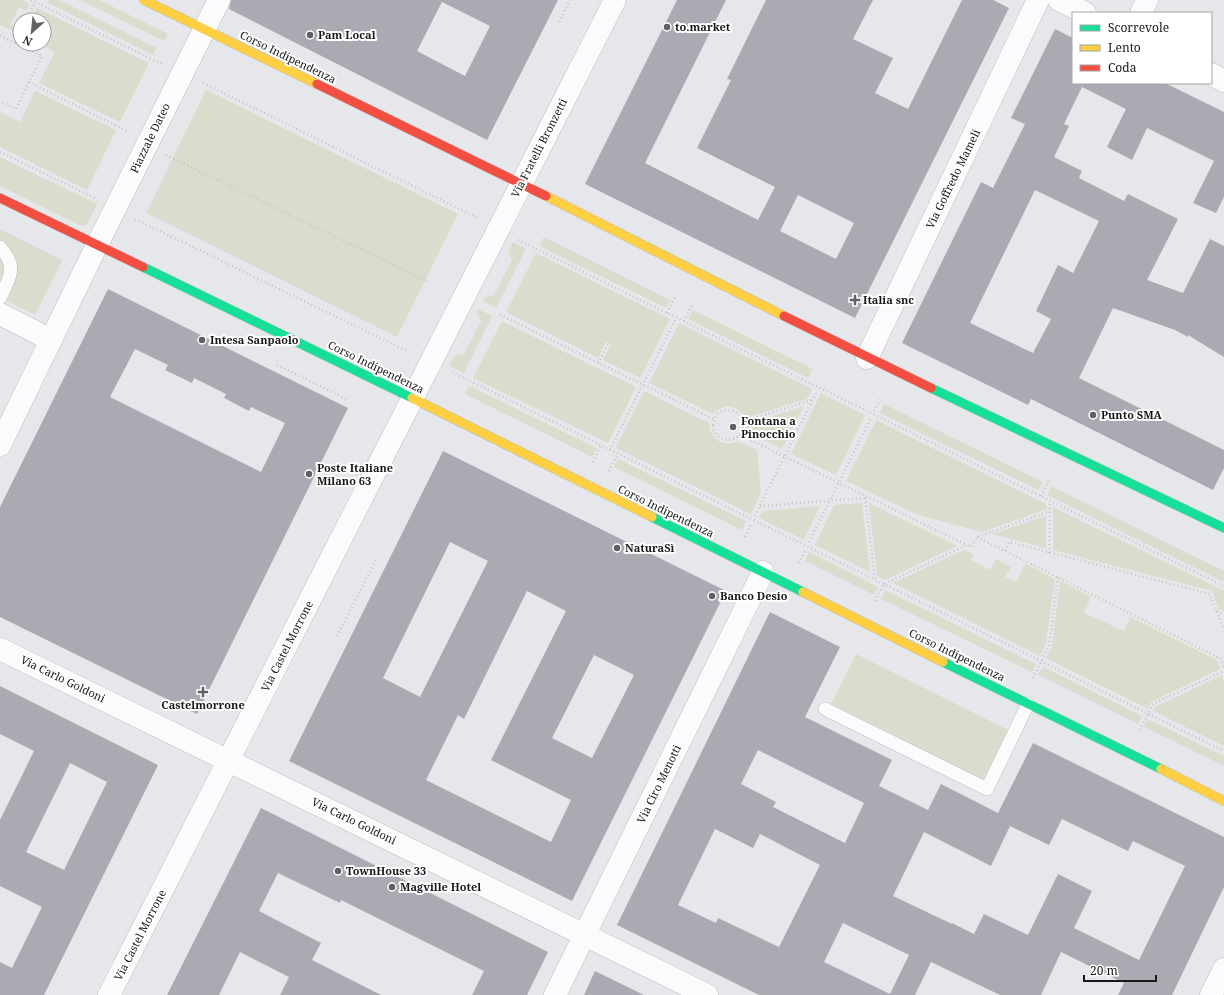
<svg xmlns="http://www.w3.org/2000/svg" width="1224" height="995" viewBox="0 0 1224 995" font-family="'Noto Serif',serif">
<rect width="100%" height="100%" fill="#e6e7eb"/>
<path fill="#daddcd" d="M0 0H22L29 4 26 11 19 7 10 25 17 28 15 32 0 25Z
M49 0H59L157 48 153 55 48 3Z
M80 0H99L168 34 164 41Z
M37 8 149 63 120 122 39 83 55 52 39 44H44V20H40V18L34 14Z
M206 90 458 214 397 337 146 213Z
M35 91 116 130 87 190 0 147V112L20 122Z
M0 157 97 204 88 223 85 226 79 225 0 186Z
M0 229 62 260 35 315 0 297Z
M544 237 670 300 666 308 539 246Z
M513 242 526 249 496 308 483 301 484 298 494 295 512 260 508 252Z
M536 253 670 319 640 378 603 360 611 344 606 342 598 358 506 312Z
M478 309 492 316 464 373 451 367 450 364 455 355 464 354 481 321 477 312Z
M693 310 813 369 808 378 688 319Z
M502 321 636 387 608 443 473 378Z
M679 323 812 389 807 399 745 418C738 405 723 403 713 414L649 383Z
M469 386 597 448 592 457 465 394Z
M644 391 709 423C709 439 724 448 738 441L757 450 761 493 751 514 616 448Z
M821 393 865 415 836 475 791 454Z
M884 404 1043 482 1038 490 880 413Z
M804 406 782 449 746 431V424Z
M876 420 1046 504 1047 509 982 532 918 515 846 481Z
M618 459 746 521 742 530 614 467Z
M1051 486 1224 571V582L1047 495Z
M862 503 870 572 815 545 834 505Z
M869 503 957 546 885 580 877 576Z
M820 506 804 540 759 518 763 511Z
M1053 507 1224 591V611L1219 609 1212 591 1053 550Z
M1046 516V548L992 534Z
M964 550 974 554 971 560 990 570 996 559 1011 567 1005 577 1016 582 1025 564 1055 579 1046 643 1040 656 893 583Z
M809 552 878 587 874 595 805 561Z
M1060 581 1091 597 1084 613 1124 631 1130 617 1217 660 1220 669 1151 702 1148 709 1046 658 1052 647Z
M885 590 1036 664 1032 672 881 599Z
M856 654 1008 730 983 780 831 704Z
M1043 667 1142 716 1138 724 1038 675Z
M1222 675 1224 683V746L1153 711 1155 707Z
M1148 719 1224 756V766L1144 727Z"/>
<path fill="#aaaab3" fill-rule="evenodd" d="M231 0H558L487 140 229 9ZM442 2 490 26 465 76 417 51Z
M677 0H726L645 163 758 220 775 187 697 148 731 80 727 79 766 0H873L853 39 893 58 875 93 908 109 962 0H993L1009 8 855 318 585 184ZM798 195 854 223 836 259 780 231Z
M1055 29 1073 38V83H1165L1224 112V197L1216 213 1193 203 1214 161 1147 128 1132 160 1107 147 1126 109 1082 87 1064 124 1069 126 1054 157 1082 171 1079 178 1124 201 1128 194 1178 219 1147 280 1183 293 1210 239 1224 246V357L1188 335V337L1175 330 1113 308 1079 378 1224 450V468L1213 490 1031 399 1028 405 902 343 981 182 993 188 1025 124 1011 118ZM1035 190 1099 221 1073 273 1058 265 1036 311 1051 319 1033 353 970 323Z
M108 289 348 408 197 714 0 617V507ZM135 349 168 365 165 370 192 383 194 378 226 394 224 398 249 411 251 407 285 423 261 472 110 397Z
M443 451 726 591 572 901 289 761ZM450 542 488 561 420 697 383 678ZM527 591 566 611 491 760 571 800 551 842 426 780 458 715 464 719ZM594 655 634 675 592 758 552 738Z
M770 612 840 647 805 717 892 760 879 786 928 810 941 784 998 813 1033 743 1224 837V887L1172 995H1118L1124 983 1061 952 1041 995H1000L931 962 915 995H759L617 925ZM758 750 864 803 845 843 773 807 776 802 741 784ZM1062 819 1128 851 1133 841 1185 866 1139 960 1074 928 1092 891 1058 874 1028 935 984 914 974 934 952 923V924L893 896 924 832 991 866 1010 826 1049 845ZM715 829 753 848 760 834 820 865 779 947 718 918 716 923 678 905ZM843 923 909 955 890 994 824 962Z
M0 686 158 765 44 995H0V962L12 968 42 907 0 886V820L34 751 0 734ZM70 763 107 782 64 870 26 852Z
M261 808 548 952 527 995H472L484 971 341 900 340 903 278 873 259 911 321 943 312 960 381 995H280L289 977 240 952 219 995H167Z
M595 971 644 995H584Z"/>
<g fill="none" stroke-linecap="round" stroke-linejoin="round">
<g stroke="#bebfc2" stroke-width="14">
<path id="lane" d="M0 247C18 267 10 277 0 298
M825 709 987 789 1028 704"/>
</g>
<g stroke="#bebfc2" stroke-width="23">
<path id="street" d="M1059 0 1085 13
M1141 13 1147 0
M1211 74 1224 81
M0 314 51 340
M867 358 1038 0
M0 445 97 245 219 0
M0 649 707 995
M109 995C279 664 445 331 615 0
M555 995 763 572
M1211 995 1224 969"/>
</g>
<g stroke="#bebfc2" stroke-width="10">
<path id="fast" d="M143 267 412 398
M931 388 1224 528
M652 517 803 592
M943 662 1161 769"/>
</g>
<g stroke="#bebfc2" stroke-width="10">
<path id="slow" d="M144 0 317 84
M546 196 784 316
M412 398 652 517
M803 592 943 662
M1161 769 1224 801"/>
</g>
<g stroke="#bebfc2" stroke-width="10">
<path id="jam" d="M317 84 546 196
M0 198 143 267
M784 316 931 388"/>
</g>
<path stroke="#c6c6c6" stroke-width="2.5" stroke-dasharray="1 3" stroke-linecap="butt" d="M31 0 162 64
M26 20 35 2
M559 22 570 0
M0 36 42 56 16 109 0 101
M15 43 20 32
M29 82 127 131
M203 83 478 218
M0 152 95 198
M166 155 429 282
M135 219 409 352
M518 240 1224 586
M667 313 675 297
M500 315 714 419
M684 321 692 305
M598 363 609 343
M277 365 346 399
M452 372 1224 751
M713 425a15 15 0 1 1 30 0a15 15 0 1 1-30 0Z
M874 411 881 398
M742 422 812 400
M740 435 866 496
M610 450 676 318
M593 462 601 445
M609 471 618 453
M1041 496 1049 480
M865 498 875 579
M760 506 865 498 866 496 967 545
M755 516 817 391
M745 537 751 524
M977 537 1221 659 1224 669
M809 542 871 418
M1005 551 1009 542 1210 594 1224 630
M1049 553 1050 501
M799 563 805 551
M875 601 884 584 967 545 971 547 977 537 1050 511
M1217 611 1224 614
M337 636 377 558
M1033 678 1049 646 1058 577
M1140 730 1153 704 1224 671"/>
<use href="#lane" stroke="#fbfbfc" stroke-width="13"/>
<use href="#street" stroke="#fbfbfc" stroke-width="22"/>
<use href="#fast" stroke="#16e098" stroke-width="9"/>
<use href="#slow" stroke="#ffcf43" stroke-width="9"/>
<use href="#jam" stroke="#f24e42" stroke-width="9"/>
</g>
<g fill="#606064" stroke="#fff" stroke-width="1.5">
<circle cx="667" cy="27" r="4"/>
<circle cx="310" cy="35" r="4"/>
<path d="M853 294h4v4h4v4h-4v4h-4v-4h-4v-4h4z"/>
<circle cx="202" cy="340" r="4"/>
<circle cx="1093" cy="415" r="4"/>
<circle cx="733" cy="427" r="4"/>
<circle cx="309" cy="474" r="4"/>
<circle cx="617" cy="548" r="4"/>
<circle cx="712" cy="596" r="4"/>
<path d="M201 686h4v4h4v4h-4v4h-4v-4h-4v-4h4z"/>
<circle cx="338" cy="871" r="4"/>
<circle cx="392" cy="887" r="4"/>
</g>
<g text-anchor="middle" stroke-width="4" stroke-linejoin="round" paint-order="stroke">
<g font-size="11" font-weight="bold" fill="#18181b" stroke="#fff" text-anchor="start">
<text x="675" y="31">to.market</text>
<text x="318" y="39">Pam Local</text>
<text x="863" y="304">Italia snc</text>
<text x="210" y="344">Intesa Sanpaolo</text>
<text x="1101" y="419">Punto SMA</text>
<text x="741" y="425">Fontana a<tspan x="741" dy="13">Pinocchio</tspan></text>
<text x="317" y="472">Poste Italiane<tspan x="317" dy="13">Milano 63</tspan></text>
<text x="625" y="552">NaturaSì</text>
<text x="720" y="600">Banco Desio</text>
<text x="203" y="709" text-anchor="middle">Castelmorrone</text>
<text x="346" y="875">TownHouse 33</text>
<text x="400" y="891">Magville Hotel</text>
</g>
<g font-size="11" fill="#18181b" stroke="#fff">
<text transform="translate(288 57) rotate(26)" y="4">Corso Indipendenza</text>
<text transform="translate(150 138) rotate(-64)" y="4">Piazzale Dateo</text>
<text transform="translate(539 148) rotate(-63)" y="4">Via Fratelli Bronzetti</text>
<text transform="translate(953 179) rotate(-64)" y="4">Via Goffredo Mameli</text>
<text transform="translate(376 367) rotate(26)" y="4">Corso Indipendenza</text>
<text transform="translate(666 511) rotate(26)" y="4">Corso Indipendenza</text>
<text transform="translate(287 646) rotate(-63)" y="4">Via Castel Morrone</text>
<text transform="translate(957 655) rotate(26)" y="4">Corso Indipendenza</text>
<text transform="translate(63 679) rotate(26)" y="4">Via Carlo Goldoni</text>
<text transform="translate(659 784) rotate(-64)" y="4">Via Ciro Menotti</text>
<text transform="translate(354 821) rotate(26)" y="4">Via Carlo Goldoni</text>
<text transform="translate(140 935) rotate(-63)" y="4">Via Castel Morrone</text>
</g>
</g>
<rect x="1072" y="12" width="140" height="72" fill="#ffffff" stroke="#a3a3a4"/>
<rect x="1080" y="25" width="20" height="6" fill="#16e098" stroke="#a3a3a4"/>
<text x="1108" y="32" font-size="12" fill="#18181b">Scorrevole</text>
<rect x="1080" y="45" width="20" height="6" fill="#ffcf43" stroke="#a3a3a4"/>
<text x="1108" y="52" font-size="12" fill="#18181b">Lento</text>
<rect x="1080" y="65" width="20" height="6" fill="#f24e42" stroke="#a3a3a4"/>
<text x="1108" y="72" font-size="12" fill="#18181b">Coda</text>
<g transform="translate(32 32) rotate(207)"><circle r="19" fill="#ffffff" stroke="#a3a3a4"/>
<path d="M0-3L7 15L0 10L-7 15Z" fill="#606064"/>
<text y="-6" font-size="11" font-weight="bold" text-anchor="middle" fill="#18181b">N</text>
</g>
<path d="M1084 975v6h72v-6" fill="none" stroke="#18181b" stroke-width="2"/>
<text x="1090" y="975" font-size="12" fill="#18181b" stroke="#ffffff" stroke-width="3" paint-order="stroke">20 m</text>
</svg>
